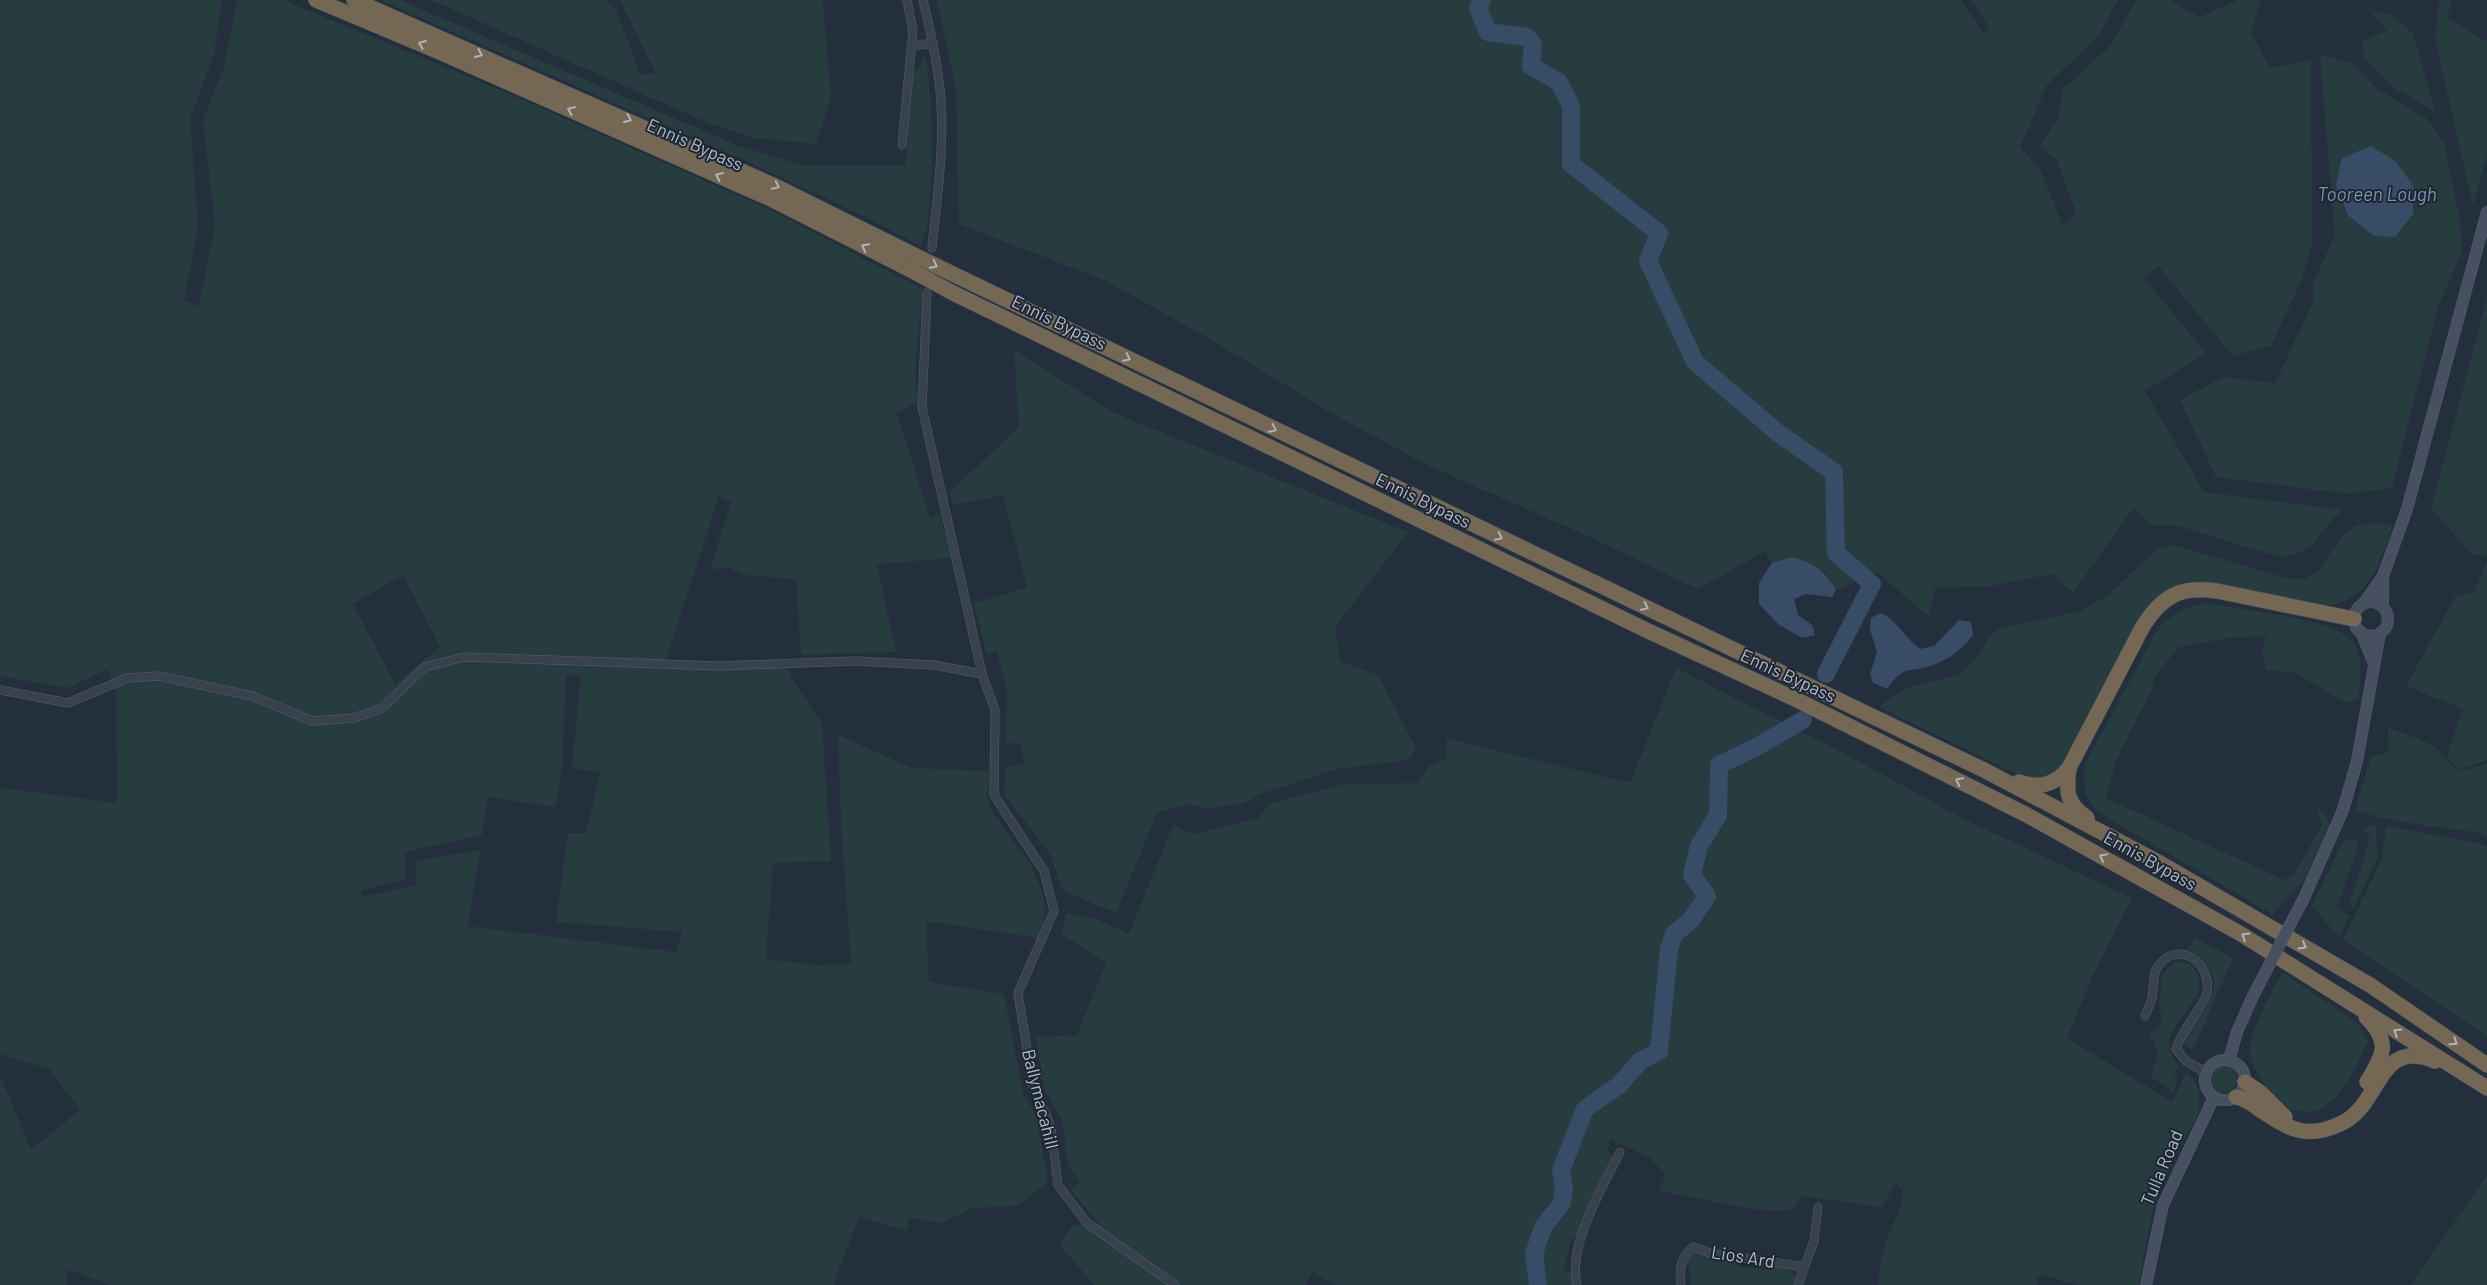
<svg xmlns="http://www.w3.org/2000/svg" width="2487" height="1285" viewBox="0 0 2487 1285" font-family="Barlow,sans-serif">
<rect width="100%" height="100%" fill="#242f3e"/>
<path fill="#263c3f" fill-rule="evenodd" d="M0 0H222L214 54 190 119 198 226 184 301 199 306 215 225 203 120 224 67 237 0H283L510 94 775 212 922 289 915 372 918 402 897 413 930 518 940 513 951 558 877 564 896 652 801 655 796 579 744 575 728 567 710 570 731 502 719 496 663 669 789 668 791 677 822 724 831 861 773 863 766 959 817 965 851 964 841 820 838 735 912 768 989 771 987 797 993 813 1032 867 1043 894 1045 916 1037 938 926 921 929 982 1004 994 1023 1093 1037 1118 1048 1183 1017 1206 973 1208 942 1223 909 1218 907 1231 859 1217 833 1285H110L67 1269V1285H0V1075L31 1150 80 1110 49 1069 0 1054V788L117 803 116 694 108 669 68 688 0 676ZM403 575 440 647 395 684 353 604ZM581 674 572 768 600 772 586 833H568L556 922 682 932 676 952 468 926 480 850 415 861 417 885 362 897 361 891 405 879V852L482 835 488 797 555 807 562 767 566 676Z
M380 0H400L739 146 805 166H906L910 94 914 74 926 55C932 103 934 150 930 198 928 215 928 231 920 246L872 220 746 161Z
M431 0H606L616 9 640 74 656 73 620 0H823L831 97 816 144 755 138 710 124Z
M937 0H1961L1984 34 1989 27 1971 0H2118L2098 36 2047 85 2020 147 2040 169 2063 226 2076 212 2057 161 2040 145 2058 119 2062 90 2110 46 2137 0H2169L2200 17 2238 0H2261L2251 32 2270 68 2311 60 2312 244 2302 279 2271 346 2233 356 2158 266 2144 278 2206 353 2145 391 2204 492 2343 510 2333 519 2314 543 2299 553 2280 557 2178 526 2150 525 2134 507 2073 593 2052 574 1990 586 1935 588 1929 617 1877 572 1842 588 1836 589 1826 573 1792 557 1772 563 1765 551 1698 589 1592 538 1427 465 1328 411 1210 339 1106 281 959 224 956 90Z
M2439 0H2452L2447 18 2487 42V156L2473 206 2435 38Z
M2371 11 2392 15 2413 34 2436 114 2417 100 2393 88 2364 57 2363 40 2387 31Z
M2320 54 2353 64 2377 89 2426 118 2444 142 2460 221 2462 251 2438 307 2392 488 2348 494 2216 477 2180 400 2223 377 2275 383 2315 298 2312 286 2335 235Z
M2487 299V556L2472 554 2431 509Z
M1014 350 1114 413 1408 532 1335 627 1341 662 1378 675 1416 748 1408 760 1337 769 1259 794 1244 803 1209 809 1188 804 1157 813 1116 913 1063 891 1050 854 1004 794 1006 768 1024 763 1021 745 1006 742 1007 690 997 652 986 654 974 603 1027 588 1003 495 953 505 950 492 1019 427Z
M2371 523 2393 525C2379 565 2370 603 2321 606L2190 584C2165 589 2159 595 2142 613L2064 766 2046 778 2027 779 1879 707 1904 689 1958 675 1980 654 1990 636 2001 628 2081 611 2107 596 2157 549 2174 545 2286 578 2305 579 2318 571 2342 536 2355 526Z
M2487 562V760L2459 770 2447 756 2463 709 2406 686 2455 597 2474 592Z
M2205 603C2237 609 2329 618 2350 639 2365 654 2360 679 2359 698L2347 703 2295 673 2266 670 2262 654 2266 636 2229 638 2179 647 2154 677 2153 687 2116 760 2106 798 2284 880 2295 873 2322 825 2316 809 2323 812 2330 825 2304 880 2272 914 2096 811 2085 793 2084 766 2160 625 2180 610Z
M1676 668 1860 762 1964 819 2132 898 2093 975 2067 1038 2172 1102 2186 1072 2193 1078 2199 1094 2198 1115 2173 1159 2151 1216 2139 1285H2078L2042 1275 2037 1276V1285H1878C1879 1267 1883 1251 1889 1234 1895 1217 1905 1208 1902 1189L1896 1184 1881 1207 1801 1196 1794 1209C1749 1215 1703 1197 1658 1191L1666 1175 1649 1157 1611 1140 1607 1150 1611 1153 1612 1161 1591 1203 1578 1236 1571 1238 1564 1269 1571 1273 1573 1285H1336L1312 1272 1305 1285H1094L1060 1245 1072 1226 1099 1224 1071 1190 1080 1182 1068 1165 1062 1120 1044 1089 1036 1037 1077 1035 1106 963 1061 934 1066 913 1096 919 1129 934 1173 825 1193 834 1259 818 1269 804 1343 784 1418 783 1429 766 1447 758 1446 738 1630 783Z
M2388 727 2433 745 2459 772 2487 763V836L2482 833 2421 825 2377 817 2355 810 2371 756 2388 753Z
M2376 824 2377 859 2354 908 2349 904 2370 839 2364 828Z
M2386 826 2478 843 2487 847V1036L2343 940 2382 858Z
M2348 839 2357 841V850L2337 908 2350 916 2339 938 2312 905 2343 842Z
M2195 938 2233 958 2193 1050 2186 1047 2184 1039C2206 1006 2236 977 2188 949Z
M2176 961 2192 965C2217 999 2170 1014 2169 1045 2169 1053 2174 1060 2178 1067L2174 1075 2178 1079 2173 1092 2150 1076C2158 1063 2161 1046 2148 1034L2156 1030 2162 1020 2159 1003 2162 975Z
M2282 972 2358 1023 2368 1041C2358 1063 2341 1103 2315 1111 2308 1113 2295 1110 2288 1110 2271 1094 2244 1066 2251 1040 2256 1020 2273 991 2282 972Z
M2211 1079a13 13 0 1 1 26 0a13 13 0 1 1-26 0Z
M2487 1175V1285H2411Z
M1694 1253 1708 1258 1735 1261 1740 1267 1770 1270 1774 1266C1785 1268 1792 1268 1796 1279L1793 1285H1691L1690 1266 1686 1265V1259Z"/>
<path fill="#394c67" d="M2371 146 2395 161 2413 185V214L2395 237 2374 236 2348 215 2336 185 2342 158Z
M1792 557C1815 564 1823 569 1836 589L1832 597 1806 594 1794 599 1798 615 1812 625 1815 635 1802 638 1778 624 1759 604V583L1772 563Z
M1880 613C1894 617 1906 639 1920 649L1934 646 1959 620 1971 622 1973 635C1962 649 1950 659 1933 665 1908 674 1905 663 1887 689L1873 683 1870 674 1877 652 1870 630 1871 618Z"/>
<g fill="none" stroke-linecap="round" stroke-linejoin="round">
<path stroke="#394c67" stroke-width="18" d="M1482 0 1478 8 1488 32 1527 37 1533 44 1531 66 1559 82 1571 106V164L1659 233 1648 261 1695 362 1778 433 1834 472 1836 553 1872 584 1826 674
M1538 1285 1534 1254 1543 1227 1562 1203 1564 1189 1561 1170 1585 1109 1619 1085 1640 1061 1659 1051 1669 949 1674 934 1691 920 1707 896 1692 875 1699 846 1718 815 1719 765 1758 746 1803 720"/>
<g stroke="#565f6c" stroke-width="9">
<path id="street" d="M923 0C931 33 939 68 941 102 944 151 937 200 932 248
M911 46 933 43
M902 145 913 31 907 0
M927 293 922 407 982 674 995 710 994 795 1044 871 1054 911 1018 993 1033 1086 1051 1127 1058 1185 1087 1223 1175 1285
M0 690 68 703 127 678 159 676 252 696 312 721 354 718 382 708 425 667 464 657 720 666 855 661 934 665 982 674
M2145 1016C2147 1010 2151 1004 2152 998 2154 988 2152 976 2157 968 2176 938 2212 961 2207 992 2205 1005 2182 1029 2176 1049L2186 1061 2205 1072
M1577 1285C1567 1245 1603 1187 1620 1152
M1681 1285C1679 1267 1680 1259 1693 1247L1710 1253 1805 1267
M1798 1285 1814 1241 1818 1207"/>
</g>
<g stroke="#565f6c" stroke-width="12">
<path id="secondary" d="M2354 619a17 17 0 1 1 34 0a17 17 0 1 1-34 0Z
M2364 603 2383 576 2407 509 2487 212
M2383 607V576
M2361 632 2374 664
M2304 898 2343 810 2357 761 2380 633
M2205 1080a20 20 0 1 1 40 0a20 20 0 1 1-40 0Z
M2229 1060 2237 1032 2252 998
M2146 1285 2163 1205 2214 1097"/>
</g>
<g stroke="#434c59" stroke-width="16">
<path id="highway" d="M316 0 442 53 773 200 909 269
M354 0 773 185 910 253
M957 276 1984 770 2158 862 2370 985 2487 1065
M953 293 1646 630 1795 699 2025 814 2241 934 2487 1088
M2069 768C2066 792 2066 803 2087 818
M2019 782C2039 789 2055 785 2069 768L2143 626C2163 595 2181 586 2217 591L2354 619
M2366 1017C2391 1041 2384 1055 2367 1082
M2245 1082 2261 1093 2285 1117
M2236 1097C2245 1098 2252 1104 2259 1109 2289 1129 2306 1140 2340 1124 2382 1106 2376 1037 2435 1061"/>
</g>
<use href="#street" stroke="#38414e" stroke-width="8"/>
<use href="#secondary" stroke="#465061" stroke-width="11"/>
<use href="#highway" stroke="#746855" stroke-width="15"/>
<g stroke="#565f6c" stroke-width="12" stroke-linecap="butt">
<path id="secondary-bridge" d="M2252 998 2304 898"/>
</g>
<g stroke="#434c59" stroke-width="16" stroke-linecap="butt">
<path id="highway-bridge" d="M910 253 957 276
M909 269 953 293"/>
</g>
<use href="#secondary-bridge" stroke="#465061" stroke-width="11"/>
<use href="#highway-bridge" stroke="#746855" stroke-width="15"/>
</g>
<defs><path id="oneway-chevron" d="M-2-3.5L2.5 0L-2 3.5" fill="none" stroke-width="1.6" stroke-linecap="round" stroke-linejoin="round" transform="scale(1.25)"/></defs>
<g stroke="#aeb4bd">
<use href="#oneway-chevron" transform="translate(422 44) rotate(-157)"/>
<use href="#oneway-chevron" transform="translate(479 54) rotate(24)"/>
<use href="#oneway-chevron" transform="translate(571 110) rotate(-156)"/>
<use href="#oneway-chevron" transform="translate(628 119) rotate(24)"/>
<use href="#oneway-chevron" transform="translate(719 176) rotate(-156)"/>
<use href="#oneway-chevron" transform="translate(776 186) rotate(26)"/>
<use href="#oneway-chevron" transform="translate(865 247) rotate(-153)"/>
<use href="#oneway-chevron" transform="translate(934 265) rotate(26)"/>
<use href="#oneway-chevron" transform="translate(1127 358) rotate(26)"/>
<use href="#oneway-chevron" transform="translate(1273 429) rotate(26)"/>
<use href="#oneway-chevron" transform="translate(1499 537) rotate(26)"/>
<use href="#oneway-chevron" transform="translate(1645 607) rotate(26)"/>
<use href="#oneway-chevron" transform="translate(1959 781) rotate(-153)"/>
<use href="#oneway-chevron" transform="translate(2103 857) rotate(-151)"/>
<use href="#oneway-chevron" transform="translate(2245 936) rotate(-149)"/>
<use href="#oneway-chevron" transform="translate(2303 946) rotate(30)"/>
<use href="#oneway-chevron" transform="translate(2397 1032) rotate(-148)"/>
<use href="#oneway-chevron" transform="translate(2454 1042) rotate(34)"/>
</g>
<g text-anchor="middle" stroke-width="4" stroke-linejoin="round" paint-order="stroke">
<g font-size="18" fill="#b4bcc9" stroke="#1d2633">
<text transform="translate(695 145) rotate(24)" y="6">Ennis Bypass</text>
<text transform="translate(1059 323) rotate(26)" y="6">Ennis Bypass</text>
<text transform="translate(1423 501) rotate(26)" y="6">Ennis Bypass</text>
<text transform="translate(1788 676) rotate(25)" y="6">Ennis Bypass</text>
<text transform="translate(2150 861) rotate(29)" y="6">Ennis Bypass</text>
<text transform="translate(1040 1099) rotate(76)" y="6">Ballymacahill</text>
<text transform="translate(2162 1168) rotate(-67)" y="6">Tulla Road</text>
<text transform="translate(1743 1257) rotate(9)" y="6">Lios Ard</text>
</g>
<g font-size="19" font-style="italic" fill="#7c92b1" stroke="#1d2633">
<text x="2377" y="201">Tooreen Lough</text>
</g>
</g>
</svg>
